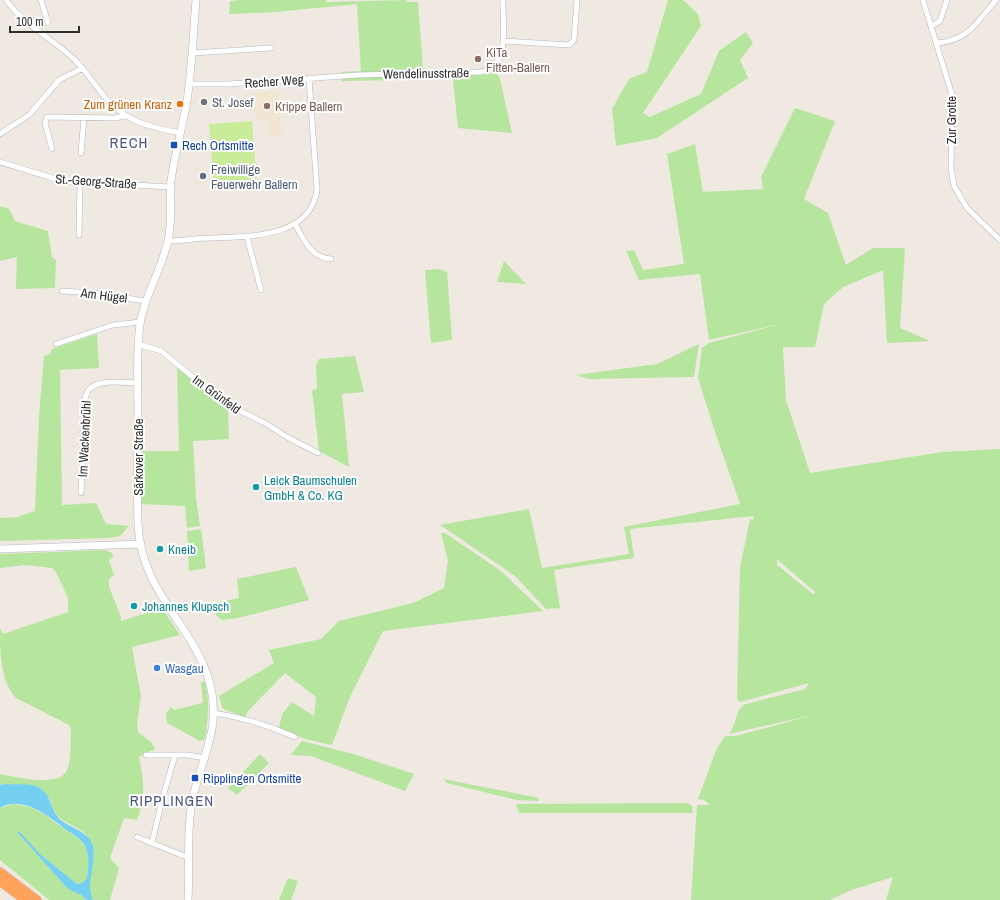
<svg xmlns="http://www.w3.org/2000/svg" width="1000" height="900" viewBox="0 0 1000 900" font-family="'Archivo Narrow',sans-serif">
<rect width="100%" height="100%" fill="#efe9e1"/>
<path fill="#f0e6d1" d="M279 91 282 136 267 137 266 120 255 121 253 93Z"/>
<path fill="#b6e59e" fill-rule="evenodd" d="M240 0H326L327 2 406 0 407 2H418L423 69 479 70 486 75 495 71 500 79 512 133 458 128 453 79 342 81 341 72 361 71 357 4 276 12 229 14 230 1Z
M668 0H683L698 14 701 26 643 113 650 117 701 94 719 51 746 32 753 43 740 60 748 78 657 138 616 146 612 109 629 79 647 72Z
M795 108 835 121 804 199 828 213 846 265 873 248H905L900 328 930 341 887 343 883 270 843 287 824 304 815 347H783L786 400 810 473 942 452 1000 449V900H886L893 877 851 890 830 900H691L697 805H710L704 800 698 799 717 748 725 736H736L813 715 729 734C737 723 735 713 743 705L805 689 809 683 740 702 737 699 740 568 750 519 753 520 754 516 630 529 634 558 554 570 560 608 546 609 515 576 440 525 529 509 542 568 629 554 624 527 740 504 714 429 698 378 702 348 709 343 780 324 709 340 700 274 639 280 626 251 634 250 643 270 684 264 667 154 695 144 703 192 763 189 761 177ZM777 560H778L816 593 813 594 777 565Z
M0 206 9 209 15 221 48 231 52 257 56 260 55 288 16 289 17 257 0 261Z
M504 261 526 284 497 282Z
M439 269 447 272 452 340 431 343 425 270Z
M97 334 99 368 60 370 62 505 96 503 106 524 129 526 120 536 109 538 0 541V518L17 517 35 511 39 416 44 356 50 354 52 349Z
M699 344 694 377 588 379 576 375 657 364Z
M355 356 364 392 342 394 349 467 319 451 312 390 317 389 316 365 319 359Z
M177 367 228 409 229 439 193 441 196 498 200 526 187 528 185 506 141 504 142 451H179Z
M201 529 206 568 189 571 187 531Z
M441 533H445L501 571 543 611 383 631 349 699 332 745 305 739 279 728 282 714 292 702 314 716 316 697 285 673 248 711 245 717 223 709 219 696 274 663 269 650 321 639 339 621 413 603 444 588 448 561Z
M106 550 112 553 113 557 109 560 114 575 109 579V587L121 617V621L162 608 180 635 132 647 141 696 137 724 138 732 151 742 155 749 139 757C144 781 146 796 137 820L124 818 110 858 119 868 110 900H92C92 897 89 893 89 889 89 873 99 855 90 840 78 820 57 829 50 799L5 784 0 785V774C15 777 60 788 67 770 72 759 70 741 71 729L69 725 16 698C0 680 0 651 0 628L3 634 68 612V598L56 572 52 568 26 565 0 568V554Z
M296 567 309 600 238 618 222 620 216 615 214 603 239 598 237 579Z
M201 682H205C210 700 208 720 205 739L200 741 167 723 166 713 171 707 174 710 203 703Z
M302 741 353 754 414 774 405 791 311 756 291 755Z
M260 754 269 763 237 795 228 788Z
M443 779 539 798 538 801 517 800 447 783Z
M687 803 692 806 693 813H519L516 804Z
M14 804 30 807 42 813 80 840 87 849 89 862 87 878 82 883 77 884 40 854 19 832H17L66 887 85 897 87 900H49L0 860V808Z
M288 878 298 881 291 900H279Z"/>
<path fill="#c9ec9a" d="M252 121 257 186 214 189 209 124Z"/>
<path fill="#75cff0" d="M5 784C14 785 30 783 38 787 51 793 50 808 58 817 67 828 89 830 93 846 97 864 85 883 93 900H87C83 894 72 892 66 887L17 832 19 831 40 854 77 884 82 883 87 878C88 868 90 858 86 848 83 840 75 836 68 831 51 818 23 794 0 808V785Z"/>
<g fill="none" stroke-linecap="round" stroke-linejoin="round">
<g stroke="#b4b7c1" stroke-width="6">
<path id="minor" d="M6 0C26 27 52 38 75 60 84 69 91 80 100 91 123 121 144 126 181 133
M41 0 48 23
M923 0 952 95 951 168 954 186 967 208 1000 240
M932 26 940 21 947 0
M503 41 569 45 574 40 577 0
M937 43C968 41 977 22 996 0
M192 53 271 48
M189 84H229L358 75 480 72C512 65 502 26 503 0
M0 134 29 115 59 80 83 68
M52 149 45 123 47 117 115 118 125 116
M81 153 84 117
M0 162 62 181 170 187
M295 224C304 240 310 257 331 259
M79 235 80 182
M247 237 261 290
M168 241C183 241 196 238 211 238 248 236 310 239 317 190L309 78
M62 291 95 293 145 301
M56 344 113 325 141 322
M138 344 161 351 226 404 265 423 287 437 318 453
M81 493 85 399C88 376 121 383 138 383
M213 713C242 717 268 725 295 737
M146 755H187L206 758
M137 837 189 858
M152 843 162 800 175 755"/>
</g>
<g stroke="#b4b7c1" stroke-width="8">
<path id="secondary" d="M0 549 141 544
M188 900C190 868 186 834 192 802 200 760 222 730 210 684 194 624 141 594 138 524 137 489 138 453 138 417 138 386 136 354 140 324 145 294 162 269 168 240 173 221 169 200 171 180 175 155 181 131 186 107 192 72 193 36 196 0"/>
</g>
<g stroke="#c9c9c9" stroke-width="10">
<path id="motorway" d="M0 872 37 900
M0 881 25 900"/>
</g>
<use href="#minor" stroke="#fff" stroke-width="5"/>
<use href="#secondary" stroke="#fff" stroke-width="7"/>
<use href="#motorway" stroke="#ffa35c" stroke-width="9"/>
</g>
<g fill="#8d6e63" stroke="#fff" stroke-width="1.5">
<circle cx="478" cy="59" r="4"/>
<circle cx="267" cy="106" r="4"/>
</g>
<circle fill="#6b7280" stroke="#fff" stroke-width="1.5" cx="204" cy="102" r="4"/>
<circle fill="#e8710a" stroke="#fff" stroke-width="1.5" cx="180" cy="104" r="4"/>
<g fill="#1a4fb4" stroke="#fff" stroke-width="1.5">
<rect x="170" y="141" width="8" height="8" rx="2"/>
<rect x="191" y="774" width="8" height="8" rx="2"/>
</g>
<circle fill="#5c6f8a" stroke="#fff" stroke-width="1.5" cx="203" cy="176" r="4"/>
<g fill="#0f9aa8" stroke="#fff" stroke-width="1.5">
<circle cx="256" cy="487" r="4"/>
<circle cx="160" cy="549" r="4"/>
<circle cx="134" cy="606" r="4"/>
</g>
<circle fill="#3f7fe0" stroke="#fff" stroke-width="1.5" cx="157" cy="668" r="4"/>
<g text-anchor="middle" stroke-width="4" stroke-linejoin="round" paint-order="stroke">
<g font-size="13" fill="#785e54" stroke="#fff" text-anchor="start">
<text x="486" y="57">KiTa<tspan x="486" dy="15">Fitten-Ballern</tspan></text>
<text x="275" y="111">Krippe Ballern</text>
</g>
<g font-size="13" fill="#2e2e2e" stroke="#fff">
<text transform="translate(426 73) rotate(-1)" y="5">Wendelinusstraße</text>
<text transform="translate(274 81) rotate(-4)" y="5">Recher Weg</text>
<text transform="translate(951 120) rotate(-90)" y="5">Zur Grotte</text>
<text transform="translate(96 181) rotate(4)" y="5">St.-Georg-Straße</text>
<text transform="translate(104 295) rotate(7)" y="5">Am Hügel</text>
<text transform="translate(217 394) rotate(36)" y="5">Im Grünfeld</text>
<text transform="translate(84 439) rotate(-87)" y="5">Im Wackenbrühl</text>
<text transform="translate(138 457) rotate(-90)" y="5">Särkover Straße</text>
</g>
<g font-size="13" fill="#5b616d" stroke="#fff" text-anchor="start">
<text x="212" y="107">St. Josef</text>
</g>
<g font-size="13" fill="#c56008" stroke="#fff" text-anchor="end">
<text x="172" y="109">Zum grünen Kranz</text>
</g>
<g font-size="13" fill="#164399" stroke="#fff" text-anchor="start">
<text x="182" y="150">Rech Ortsmitte</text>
<text x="203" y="783">Ripplingen Ortsmitte</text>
</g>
<g font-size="13" fill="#4e5e75" stroke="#fff" text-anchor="start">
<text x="211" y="174">Freiwillige<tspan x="211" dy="15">Feuerwehr Ballern</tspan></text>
</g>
<g font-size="13" fill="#0d838f" stroke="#fff" text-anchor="start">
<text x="264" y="485">Leick Baumschulen<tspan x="264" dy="15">GmbH &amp; Co. KG</tspan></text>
<text x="168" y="554">Kneib</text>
<text x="142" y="611">Johannes Klupsch</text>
</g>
<g font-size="13" fill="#366cbe" stroke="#fff" text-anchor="start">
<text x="165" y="673">Wasgau</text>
</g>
<g font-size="15" letter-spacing="1" fill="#4d5680" stroke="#fff">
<text x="129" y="148">RECH</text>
<text x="172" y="806">RIPPLINGEN</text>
</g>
</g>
<path d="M10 26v6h69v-6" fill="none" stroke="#2e2e2e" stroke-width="2"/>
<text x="16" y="26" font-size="12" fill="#2e2e2e" stroke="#ffffff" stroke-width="3" paint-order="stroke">100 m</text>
</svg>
